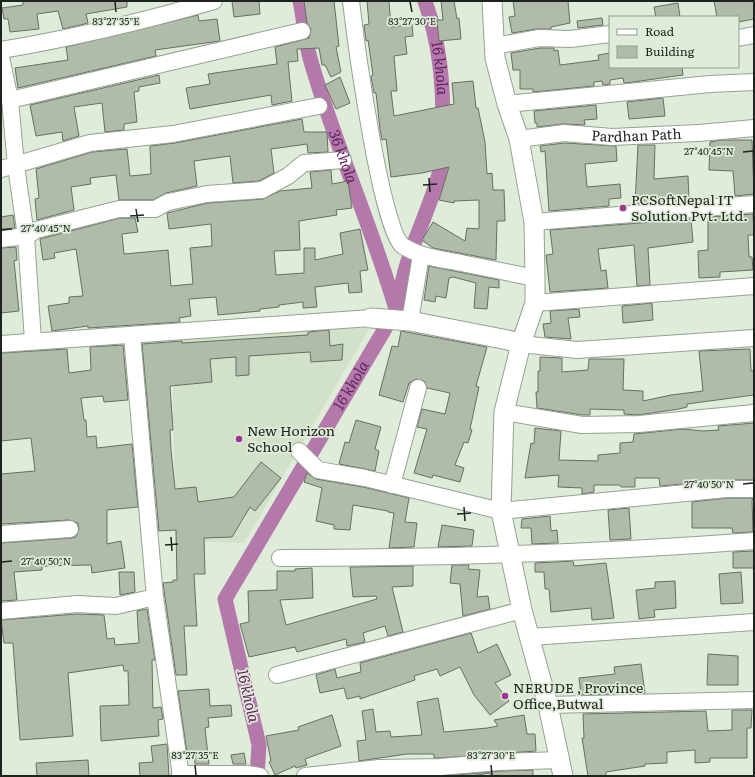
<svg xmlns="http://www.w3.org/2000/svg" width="755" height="777" viewBox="0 0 755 777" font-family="Literata,serif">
<rect width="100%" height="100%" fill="#e0ecda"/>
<path fill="#d2e2c9" d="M372 324 244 543 175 541 172 337Z"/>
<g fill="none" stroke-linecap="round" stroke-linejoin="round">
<g stroke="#b279aa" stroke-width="15">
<path id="s1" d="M300 1C304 20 305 40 310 58 334 143 371 224 396 309"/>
<path id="s2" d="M425 1C440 44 443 82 443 127"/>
<path id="s3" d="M257 776 259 745 225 599 396 310C400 293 403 275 409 258 418 229 443 178 443 149"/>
</g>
</g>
<path fill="#b0bbaa" stroke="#667061" d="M23 1H127V7L86 14 88 23 63 29 58 11 37 14 39 29 10 32 8 19H4L2 8 23 5Z
M232 1H259L260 14 234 17Z
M304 1H334L339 46 336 47 341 72 331 77 325 65H322L319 48 297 49 298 61 288 62 292 101 272 105 271 95 190 109 186 88 210 84 208 74 277 64 275 47 309 38 311 29 307 23Z
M367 1H389L391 27 412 24 413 36 405 37 407 54 394 56 397 91H391L394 116 454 104 452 83 473 81 476 108H478L485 142 487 174 492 173 493 190H504L505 221H497L496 260 433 248 422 240 433 222 465 241 467 228 479 229V200L454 201V203L439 200 449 167 422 173 391 177 386 139 382 140 380 129 376 93H374L371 76 373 75 368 40 366 41 364 25 369 24Z
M441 1H454L457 19 459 18 461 39 439 41 437 20H443Z
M513 1H568L570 23 551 27V29H537L512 33 509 17 515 16Z
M714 1H754V19L738 22V17H717Z
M678 3 680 17H656L654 7Z
M198 15 199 21 217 19 220 41 155 50 156 56 18 88 15 68 68 60 66 47Z
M602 18 603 25 578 28 577 21Z
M540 48H554V51L558 50 560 65 599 60 598 55 610 53V67H682L683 75 626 83H624L623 78 610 80V84L603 85 602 81 594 82V86L533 92V89H520V70H513L511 53Z
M159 75 160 83 139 87V91L134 92 137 122 124 124V130L105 132 102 103 74 107 79 136 63 141 62 132 36 136 30 105Z
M340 77 350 103 336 109 325 85Z
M663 98 665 116 629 119 627 102Z
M596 105 597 119 584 120 585 125 563 124 537 127V123H535L534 111Z
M302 119 304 132H327L328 152 308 153 307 144 271 149 274 173 259 181 233 183 230 156 194 161 197 186 166 193 153 200H119L116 175 90 178 91 184 71 187 74 210 37 220 35 199 39 198 36 169 92 152 127 149 130 176 151 174 150 146 175 143Z
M722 140H752L754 194 735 196 733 171 709 170 710 142Z
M564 143 616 146 617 161 585 164 587 187 620 184 621 198 609 199V206L549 211 545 151 541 152 540 146Z
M638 145H655L654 179 688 176 689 200 635 204Z
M331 170 332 184 348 181 352 208 336 210 337 215 299 221 300 250 274 251 276 275 304 273V248H315V260L343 254 340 233 360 229 368 270 360 271 362 292 349 293 348 283 315 287 317 307 303 308V302L279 305V307L260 309V311L218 315 216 297 189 299 191 316 179 318 180 322 88 328V326L52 331 48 306 69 303V297L83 296 76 249 54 253 55 258 43 260 40 239 120 218H135L138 232 122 234 124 254 168 250 171 286 193 284 190 248 212 246 211 224 169 229 167 213 208 203 263 199 280 191 312 188 310 172Z
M753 214 754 235H748L749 257H752L753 270 720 272V277L699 278 698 251 708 250V217Z
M13 215 15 228 1 229V217Z
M691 219 693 242 648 248 650 285 637 286 634 245 598 249 601 271 606 270 608 288 550 292 546 255 553 254 550 230Z
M16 247 17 260 14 261 19 311 1 313V248Z
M429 266 499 280V288L489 287 487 309 474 308 476 283 453 277 449 278 446 298 436 296 435 302 424 300Z
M652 303 653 320 623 323 622 306Z
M579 309 580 317 568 318 571 339 545 337 543 324 551 323 550 311Z
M329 330 330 346 343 344 342 360 311 362 310 352 249 356V375L236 376V357L210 359 212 382 170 386 173 430H170L171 450 175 489 196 487 198 502 234 497 261 462 281 478 255 511 250 507 232 537 204 538 205 574H194L197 626H184L187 675H176L163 583 173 582V580H177L176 530 159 531 142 344 182 341V343L308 335V332Z
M401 331 487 347 476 386 479 387 470 429 472 430 468 443 464 442 455 465 464 468 460 482 433 475 432 478 414 473 427 429 417 427 422 409 445 414 450 393 427 388 424 381 416 379 409 383 403 402 379 395 392 346 398 347Z
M123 345 128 400 104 402 103 396 81 398 84 420H86L87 437 96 436 97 448 132 444 138 507 107 510V544L121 541 125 568 92 573 91 565 42 566V570L14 572 17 600 1 601V543L71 538 76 537 79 529 78 523 69 520 1 524V474L35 471 31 438 1 441V353L67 349 69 373 91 370 90 347Z
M750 349 751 371H754V395L687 404V407L679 409 638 415 624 414V410L590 409V415H583L537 408 536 392H538V371H540V357L562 358V372L588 370 589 359H624L623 390 643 391V401L671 395 703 391 699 351Z
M356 420 381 427 375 449 379 451 375 471 339 464 345 442 349 443Z
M754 423V480H726L660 486 659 478H635V487H621L620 485H594V492L582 494V488L558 487 559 475 525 478 531 443 534 444 535 428 561 431 559 460 598 461V455L620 453V443L633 442 634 434 683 429 703 431 719 430 718 426Z
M307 473 316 479 363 487 409 498 405 522 417 523 414 547 389 548 394 513 388 512V511L353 505 350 530 334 529V525L316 521 322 488 304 482Z
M727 498H754L752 500 753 532 733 533 732 528H692V502Z
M629 508 631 539 610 540 608 510Z
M550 516 551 531 557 530 558 543 532 544 531 528H521L522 519Z
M442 525 474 530 472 546 438 547Z
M754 551V568H733V552Z
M573 561 574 566 606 563 614 618 592 620 591 608 551 612 549 589H545L544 572H535V563Z
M452 565H469L468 569 480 570 477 597 488 596 490 609 463 616 460 584 450 583Z
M413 566V586L392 587 403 632 388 636 385 626 363 633 365 642 347 646 346 639 297 652 295 647 249 657 240 624 249 622 248 591 277 590V571H295V569L312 568 313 598 280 600 286 625 377 599 376 596 353 597 350 567Z
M119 572H134L135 592 120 595Z
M741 572 743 603 721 604 719 574Z
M675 581 676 608 654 610 655 617 639 619 636 590 655 588V582Z
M147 609 155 660H152L153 708 161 707 163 719 158 720 159 736 101 741 100 706 129 705 128 671H124L123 665 68 673 73 736 20 740 13 643H4L1 620 77 614 104 615 107 639 114 638 115 645 139 643 137 611Z
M471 633 478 653 497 644 511 675 495 683 509 701 490 715 474 695 460 667 440 676 437 669 414 676 415 680 360 699V696L347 699 344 688 320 693 316 675 335 669 337 678 361 672 360 663Z
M708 654 738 656V685H707Z
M641 664 645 693 581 695 579 678 615 674 614 667Z
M209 689 210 706 231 705 232 716 208 718 209 727 205 728 209 764H195L194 752 187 753 178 691Z
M438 698 444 732 487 728 498 726 494 720 524 715 527 734H535L536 751 440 758H434V754H407L359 761 357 741 366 740 362 711 373 709 376 732 390 731 391 737 422 735 417 702Z
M732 710H752L751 728H747V758H710V762L695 763V750L667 752V763L645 764V766L606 772V776H588L582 738H584L583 714 706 711 708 731 732 730Z
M332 715 341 746 305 759 307 765 296 768 295 766 275 775 269 762 271 761 266 736 299 730 298 727Z
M167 744 169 776H140L139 763 153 762 151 746Z
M244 753 246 764H233L231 755Z
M88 760 89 776H37L36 763Z
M533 770V776H490V773L471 776H446L500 771Z"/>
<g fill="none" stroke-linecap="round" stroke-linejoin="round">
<g stroke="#96a291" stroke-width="18">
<g id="minor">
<path d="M351 1C355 36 381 231 403 246 420 257 441 259 461 263 486 268 511 273 535 278"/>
<path d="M738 38 754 35"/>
<path d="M494 46 539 38 570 39 610 34"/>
<path d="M1 50C73 38 144 21 214 1"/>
<path d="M1 57 10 100 16 166 26 236 33 341"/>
<path d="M10 100 302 31"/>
<path d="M507 104 710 84 754 82"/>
<path id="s4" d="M519 139 564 133 612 137 699 133 754 128"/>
<path d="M1 169 90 143 173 134 319 106"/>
<path d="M534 222 754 204"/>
<path d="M26 237 36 230 119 209H155L168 202 207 194 262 190 288 176 304 163 343 160"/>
<path d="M1 239 26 236"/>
<path d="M535 303 754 286"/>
<path d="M410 321 421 255"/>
<path d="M132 335 155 597 181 776"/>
<path d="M1 344 371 318"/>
<path d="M521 344 577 350 754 338"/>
<path d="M504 412 582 425 639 424 754 413"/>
<path d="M299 451 318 470 365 478 501 511 727 489H754"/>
<path d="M392 485 418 388"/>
<path d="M1 534 70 529"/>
<path d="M280 558C438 558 596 553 754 541"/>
<path d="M1 611 77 604 116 606 155 597"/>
<path d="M530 637 754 622"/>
<path d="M277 675 522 610"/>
<path d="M548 705 754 700"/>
<path d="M180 774H249L260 776"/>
<path d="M305 776 379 768 440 767 499 762 560 760"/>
</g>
</g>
<g stroke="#96a291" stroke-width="21">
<path id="tertiary" d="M492 1 495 58 507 104 519 139 534 222 535 278V303L521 344 504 412 501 511 522 610 548 705 563 776
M371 318 410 321 508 340 521 344"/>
</g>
<use href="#minor" stroke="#fff" stroke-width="16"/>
<use href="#tertiary" stroke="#fff" stroke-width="19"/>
</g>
<path fill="none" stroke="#1f231d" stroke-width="1.5" d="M115 2 116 12M410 2 412 12M743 152 753 151M429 178 430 192M423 185 437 184M136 209 138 222M130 216 144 215M2 230 12 229M743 484 753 483M464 507 465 521M457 514 471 513M171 537 172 551M165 545 178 544M2 562 12 561M195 765 196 775M491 765 492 775"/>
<g fill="#9f3495" stroke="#e0ecda" stroke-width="1.5">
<circle cx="623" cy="208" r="4"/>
<circle cx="239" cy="439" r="4"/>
<circle cx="505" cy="696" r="4"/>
</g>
<g text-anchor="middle" stroke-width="3.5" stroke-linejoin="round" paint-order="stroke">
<g font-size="14" fill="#1f231d" stroke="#e0ecda">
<text dy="5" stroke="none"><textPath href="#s4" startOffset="118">Pardhan Path</textPath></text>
</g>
<g font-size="14" fill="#1f231d" stroke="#e0ecda" text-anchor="start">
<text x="631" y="205">PCSoftNepal IT<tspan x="631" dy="16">Solution Pvt. Ltd.</tspan></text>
<text x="247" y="436">New Horizon<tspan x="247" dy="16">School</tspan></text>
<text x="513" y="693">NERUDE , Province<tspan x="513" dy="16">Office,Butwal</tspan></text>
</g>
<g font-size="15" font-style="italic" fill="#641f5e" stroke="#e0ecda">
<text dy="5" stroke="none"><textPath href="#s2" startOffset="69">16 khola</textPath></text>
<text dy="5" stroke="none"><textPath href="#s1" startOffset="162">36 khola</textPath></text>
<text dy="5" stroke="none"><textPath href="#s3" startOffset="429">16 khola</textPath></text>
<text transform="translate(248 696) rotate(77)" y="5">16 khola</text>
</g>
</g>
<g font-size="10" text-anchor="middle" fill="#1f231d" stroke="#e0ecda" stroke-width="3.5" stroke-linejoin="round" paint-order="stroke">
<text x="116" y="25">83°27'35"E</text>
<text x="412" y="25">83°27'30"E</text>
<text x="709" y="155">27°40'45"N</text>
<text x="46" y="232">27°40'45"N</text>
<text x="709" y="488">27°40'50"N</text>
<text x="46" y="565">27°40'50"N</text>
<text x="195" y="759">83°27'35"E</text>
<text x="491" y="759">83°27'30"E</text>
</g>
<rect width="755" height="777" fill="none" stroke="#1f231d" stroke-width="4"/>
<rect x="609" y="16" width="130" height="52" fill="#e0ecda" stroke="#939c8e"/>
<rect x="617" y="29" width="20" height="6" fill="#ffffff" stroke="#939c8e"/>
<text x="645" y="36" font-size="12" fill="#1f231d">Road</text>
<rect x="617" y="46" width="20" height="12" fill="#b0bbaa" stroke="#939c8e"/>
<text x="645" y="56" font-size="12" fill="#1f231d">Building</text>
</svg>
